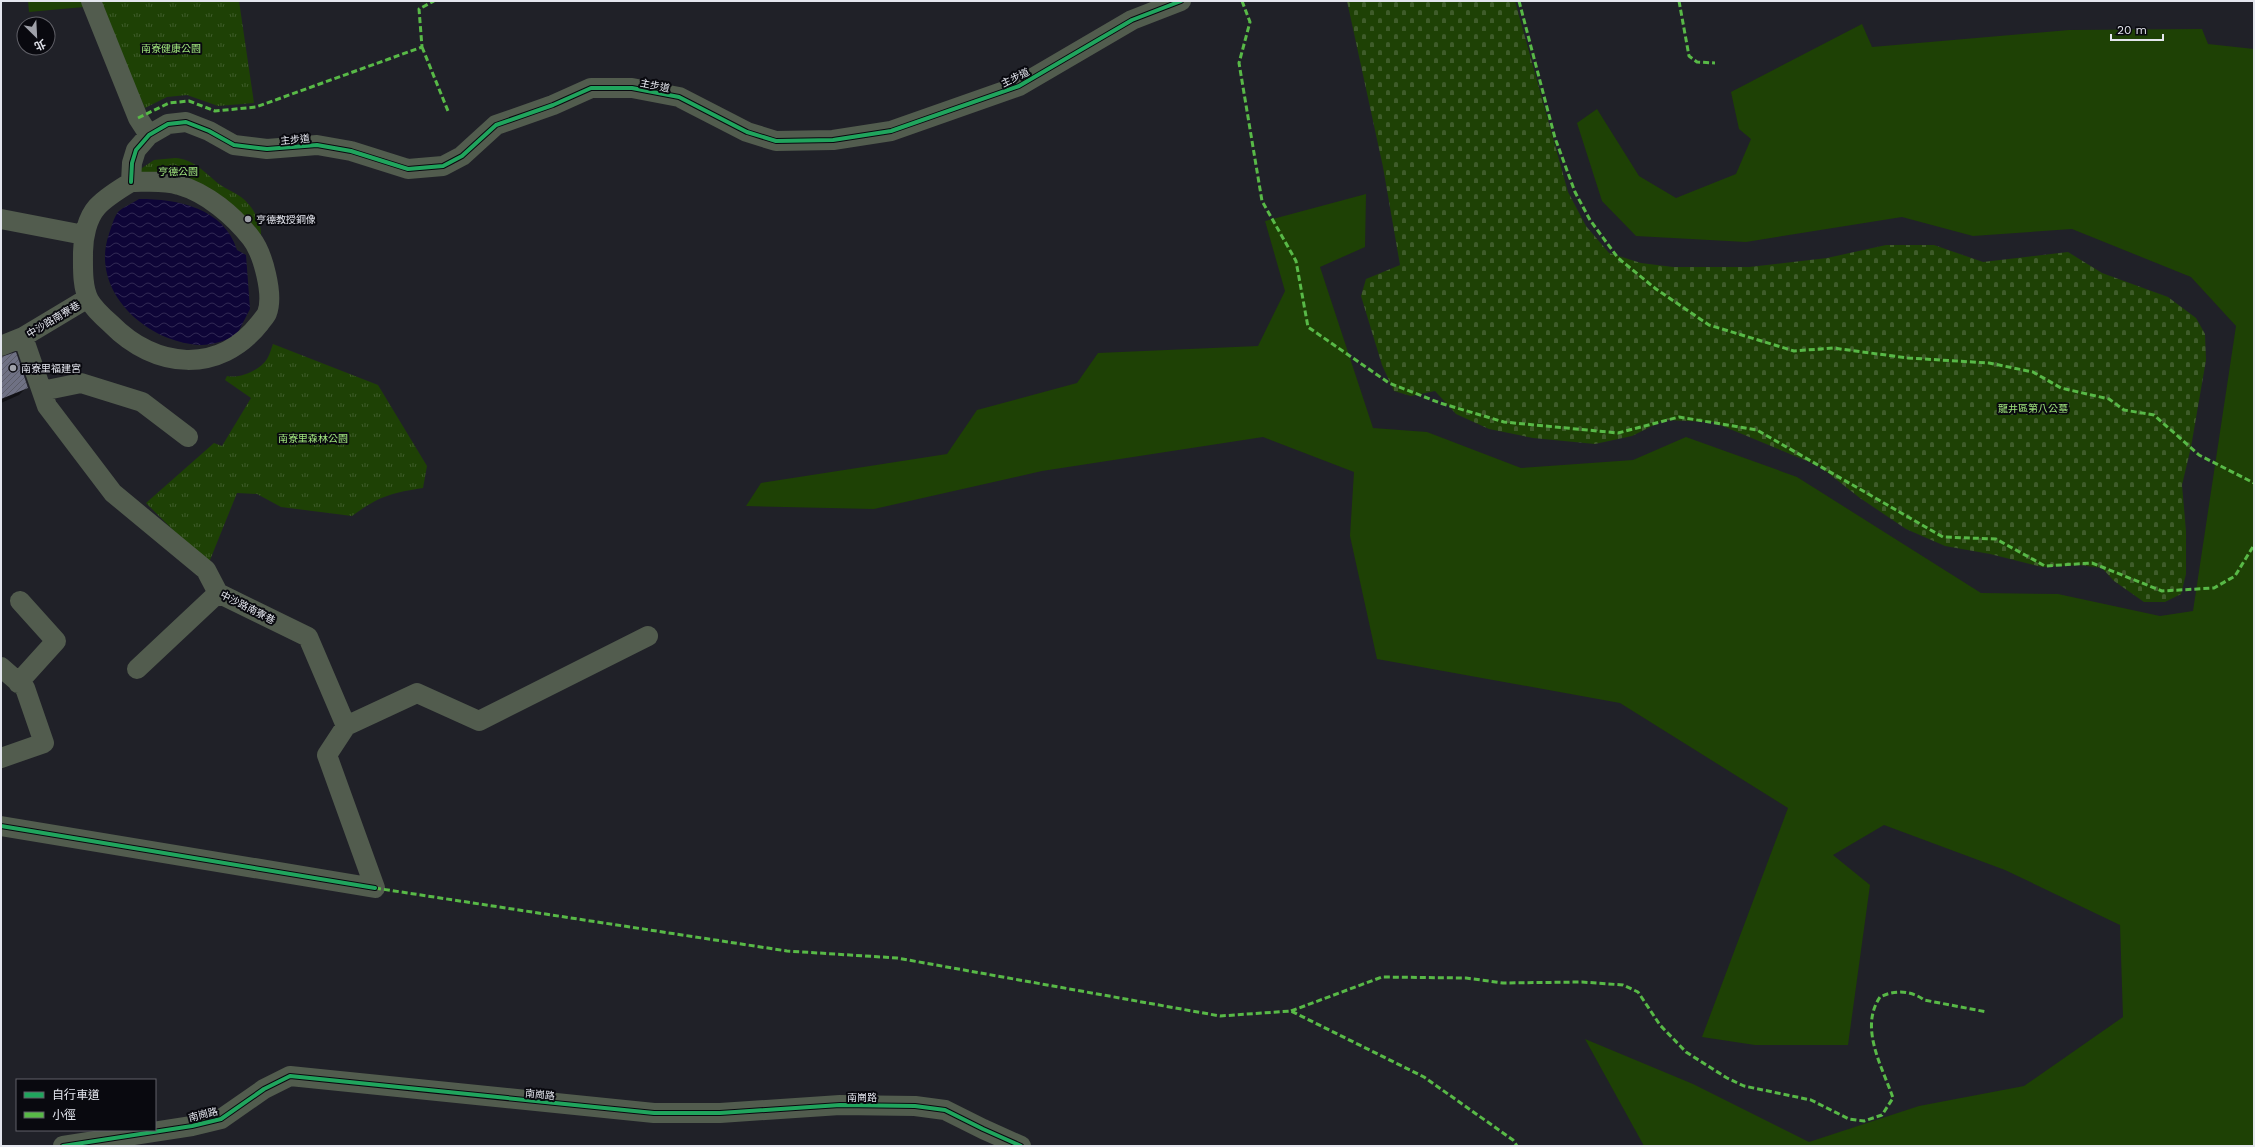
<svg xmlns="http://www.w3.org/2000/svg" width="2255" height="1147" viewBox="0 0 2255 1147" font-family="'Work Sans','Noto Sans TC',sans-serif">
<defs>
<pattern id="cemetery-stones" width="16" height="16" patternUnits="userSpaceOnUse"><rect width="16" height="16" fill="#1e4105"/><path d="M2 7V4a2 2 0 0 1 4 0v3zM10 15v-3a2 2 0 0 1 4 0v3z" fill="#3f5c2a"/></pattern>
<pattern id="park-tufts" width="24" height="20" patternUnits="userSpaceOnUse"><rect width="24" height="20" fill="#1e4105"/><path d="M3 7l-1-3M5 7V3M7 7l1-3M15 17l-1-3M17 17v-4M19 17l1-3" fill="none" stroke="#3f5c2a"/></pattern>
<pattern id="water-waves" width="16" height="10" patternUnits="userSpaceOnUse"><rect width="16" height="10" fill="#0e0537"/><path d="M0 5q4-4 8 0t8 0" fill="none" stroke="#312954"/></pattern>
<pattern id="building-hatch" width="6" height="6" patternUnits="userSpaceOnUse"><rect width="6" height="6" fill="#6f7184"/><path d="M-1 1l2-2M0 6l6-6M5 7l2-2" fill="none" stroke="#5c5d69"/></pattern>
</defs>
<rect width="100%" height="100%" fill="#202128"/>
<path fill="#1e4105" d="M28 1H84V7L29 12Z
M1862 24 1872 47 2069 30 2202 29 2208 44 2254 49V1146H1644L1585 1039 1693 1084 1809 1142 1919 1106 2024 1086 2123 1017 2120 925 2005 870 1884 825 1833 855 1870 885 1848 1045H1755L1702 1037 1788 808 1620 703 1377 659 1350 536 1354 472 1263 437 1042 471 874 509 746 506 761 483 947 454 977 410 1077 383 1098 353 1258 346 1285 291 1265 221 1366 194 1365 247 1320 267 1373 428 1427 432 1521 468 1633 460 1686 437 1797 477 1981 593 2058 594 2160 616 2193 611 2236 326 2191 277 2072 229 1973 236 1902 217 1746 242 1636 236 1602 201 1577 123 1597 109 1639 176 1676 198 1736 174 1751 139 1739 129 1731 92Z"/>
<path fill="url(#cemetery-stones)" d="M1347 1H1515L1568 192 1586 226 1609 253 1641 263 1673 267H1749L1827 258 1886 245H1934L1983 262 2068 252 2102 273 2168 297 2196 318 2205 334 2206 360 2191 447 2182 485 2186 531V574L2181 594 2165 602H2144L2114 581 2102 568 2080 565 2042 567 1990 554 1945 546 1906 529 1860 498 1819 466 1713 422 1664 420 1632 436 1595 444 1533 438 1489 429 1456 414 1435 391 1411 396 1394 391 1382 365 1361 296 1366 279 1400 265 1383 167Z"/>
<path fill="url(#park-tufts)" d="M100 1H239L254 103 218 106 187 95 167 97 145 108 106 23Z
M175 158C194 159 205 173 219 184 226 189 234 192 241 197 252 205 262 222 261 236L230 212 137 181 139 170 154 160Z
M273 344 378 385 427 466 423 488C390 493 378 497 352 516L281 507 257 494 237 493 208 565 146 503 214 443 222 446 251 398 225 380 227 376C240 379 260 370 267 359 270 354 271 349 273 344Z"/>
<path fill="url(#water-waves)" d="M139 199C178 199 224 208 237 250L246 255 250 309 236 336C226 340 213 345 201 345 147 343 89 291 109 234 111 228 114 217 118 212 123 207 133 203 139 199Z"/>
<path fill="#0007" d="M1 358 27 387 19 395 1 403Z"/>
<path fill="url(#building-hatch)" d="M16 352 28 388 1 399V357Z"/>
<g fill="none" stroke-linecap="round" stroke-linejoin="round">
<path stroke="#525c4e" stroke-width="20" d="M91 1 138 118 149 135
M131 182 132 163 136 150 149 135 168 124 186 122 209 131 234 145 267 149 317 145 351 151 408 169 443 166 462 156 496 125 553 105 591 88H632L679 97 747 132 776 141 833 140 891 131 1019 86 1132 20 1181 1
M131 182C146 182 165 180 179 185 207 193 234 216 251 238 263 253 274 295 267 313 266 316 262 320 260 323 219 375 155 369 111 324 103 317 94 309 89 300 82 287 83 267 83 252 83 238 87 218 97 207 106 197 120 189 131 182Z
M1 219 84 235
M1 346 23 337
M42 391 81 383 142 402 188 437
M1 667 25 688 44 743 1 758
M137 669 218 593
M18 683 56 641 20 601
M346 726 417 693 479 721 648 636
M1 826 375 888 327 755 346 726 308 637 218 593 206 570 113 493 47 406 23 337 88 298
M63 1146 192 1126 221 1119 264 1089 290 1076 654 1113H720L840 1105 915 1106 945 1110 983 1129 1021 1146"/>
<path stroke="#58b947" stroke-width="3" stroke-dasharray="6 3" stroke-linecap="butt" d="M1242 1 1250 22 1239 63 1262 201 1296 261 1308 327 1389 383 1440 403 1504 422 1618 433 1679 417 1757 430 1943 537 1996 539 2045 566 2092 563 2162 591 2214 588 2235 576 2254 545
M1519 1 1555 138 1575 192 1590 220 1618 258 1656 289 1709 325 1794 351 1833 348 1908 358 1989 363 2033 372 2061 388 2109 399 2124 410 2154 415 2199 455 2254 483
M1679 1 1689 56 1697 62 1715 63
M422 47 448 111
M138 118 169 103 189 101 215 111 256 107 422 47 419 9 434 1
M375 888 787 951 897 958 1220 1016 1291 1011 1424 1077 1513 1140 1517 1146
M1291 1011 1382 977 1466 978 1503 983 1582 982 1623 985 1638 992 1660 1025 1686 1052 1727 1078 1744 1086 1811 1100 1849 1119 1864 1121 1882 1115 1893 1098C1882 1066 1859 1028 1880 997 1894 990 1911 990 1924 1000L1987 1012"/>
<g stroke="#09090f" stroke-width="6">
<path id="cycleway" d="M131 182 132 163 136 150 149 135 168 124 186 122 209 131 234 145 267 149 317 145 351 151 408 169 443 166 462 156 496 125 553 105 591 88H632L679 97 747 132 776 141 833 140 891 131 1019 86 1132 20 1181 1
M1 826 375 888
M63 1146 192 1126 221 1119 264 1089 290 1076 654 1113H720L840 1105 915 1106 945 1110 983 1129 1021 1146"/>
</g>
<use href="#cycleway" stroke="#20a55d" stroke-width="4"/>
</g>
<g fill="#9fa1a9" stroke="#09090f" stroke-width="1.5">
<circle cx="248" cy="219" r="4"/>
<circle cx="13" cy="368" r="4"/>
</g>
<g text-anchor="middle" stroke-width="4" stroke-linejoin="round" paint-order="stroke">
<g font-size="10" fill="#a0e57d" stroke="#09090f">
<text x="171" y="52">南寮健康公園</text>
<text x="178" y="175">亨德公園</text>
<text x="2033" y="412">龍井區第八公墓</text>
<text x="313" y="442">南寮里森林公園</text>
</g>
<g font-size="10" fill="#e4e6ee" stroke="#09090f">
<text transform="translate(1015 77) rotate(-26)" y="4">主步道</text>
<text transform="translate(655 85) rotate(11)" y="4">主步道</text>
<text transform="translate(295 139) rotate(-5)" y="4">主步道</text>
<text transform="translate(53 319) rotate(-31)" y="4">中沙路南寮巷</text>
<text transform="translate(248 607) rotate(27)" y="4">中沙路南寮巷</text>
<text transform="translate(540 1094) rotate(6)" y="4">南崗路</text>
<text x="862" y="1101">南崗路</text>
<text transform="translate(203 1114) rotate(-14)" y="4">南崗路</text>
</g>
<g font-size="10" fill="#e4e6ee" stroke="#09090f" text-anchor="start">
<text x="256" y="223">亨德教授銅像</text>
<text x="21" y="372">南寮里福建宮</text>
</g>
</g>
<rect width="2255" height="1147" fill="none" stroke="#e4e6ee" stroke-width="4"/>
<rect x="16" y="1079" width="140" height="52" fill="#09090f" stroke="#616168"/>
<rect x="24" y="1092" width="20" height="6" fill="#20a55d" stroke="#616168"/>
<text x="52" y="1099" font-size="12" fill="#e4e6ee">自行車道</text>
<rect x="24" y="1112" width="20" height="6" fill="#58b947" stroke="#616168"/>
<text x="52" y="1119" font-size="12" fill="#e4e6ee">小徑</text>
<g transform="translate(36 36) rotate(156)"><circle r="19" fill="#09090f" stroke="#616168"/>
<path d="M0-3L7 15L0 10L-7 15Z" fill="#9fa1a9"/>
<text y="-6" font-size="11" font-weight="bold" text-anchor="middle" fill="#e4e6ee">北</text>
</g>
<path d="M2111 34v6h52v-6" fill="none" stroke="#e4e6ee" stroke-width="2"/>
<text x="2117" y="34" font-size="12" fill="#e4e6ee" stroke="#09090f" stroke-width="3" paint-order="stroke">20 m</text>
</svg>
